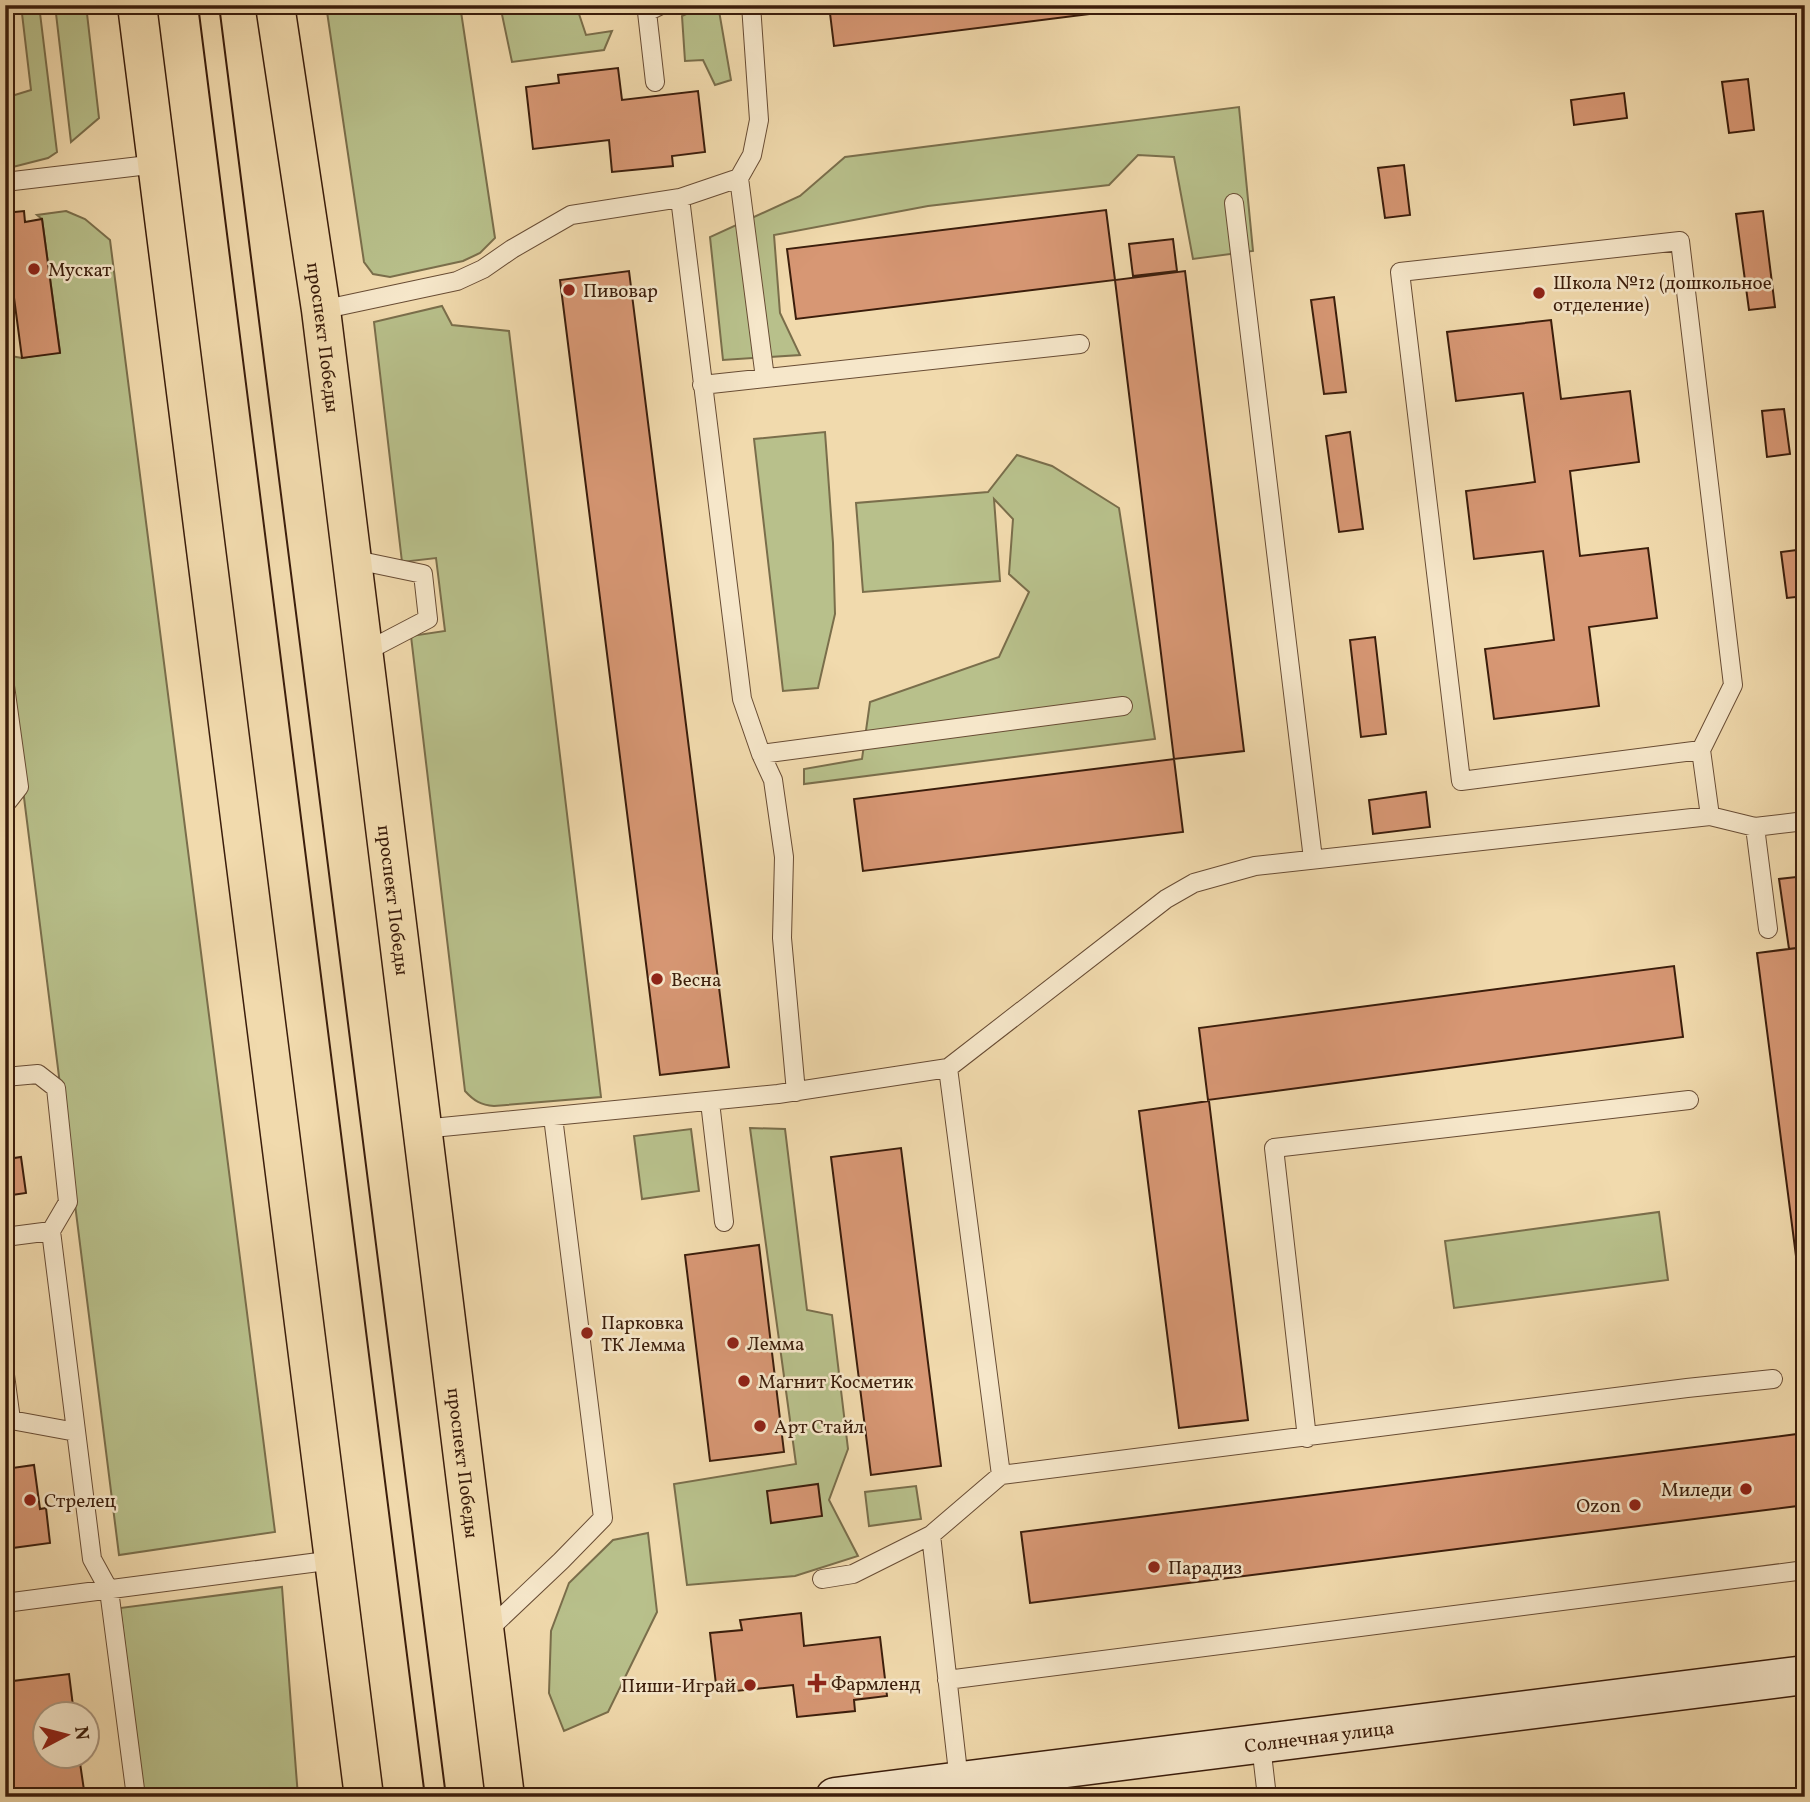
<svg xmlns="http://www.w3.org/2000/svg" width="1810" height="1802" viewBox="0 0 1810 1802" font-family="Vollkorn,serif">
<rect width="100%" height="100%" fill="#f1daad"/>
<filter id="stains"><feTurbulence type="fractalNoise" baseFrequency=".00286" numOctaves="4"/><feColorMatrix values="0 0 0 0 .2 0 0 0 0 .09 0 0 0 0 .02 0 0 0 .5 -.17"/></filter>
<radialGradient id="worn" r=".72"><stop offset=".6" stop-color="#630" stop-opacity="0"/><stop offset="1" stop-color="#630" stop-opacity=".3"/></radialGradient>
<path fill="#b8c08b" stroke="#7a6e4b" stroke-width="2" d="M21 5H39L57 152 48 158 5 169V98L31 90Z
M55 5H86L99 118 71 142Z
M326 5H460L495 238 480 253 463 261 390 277 373 274 364 262Z
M500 5H576L586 35 612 31 604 50 512 62Z
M705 5H718L731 80 715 85 703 60 685 61 682 16Z
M1239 107 1253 251 1193 259 1174 157 1138 155 1109 185 928 206 774 235 780 313 800 355 723 360 710 237 800 196 845 157Z
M66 211 85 219 110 240 275 1532 119 1555 5 646V355L22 358 60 352 42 219 37 215Z
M442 306 452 325 509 331 601 1097 494 1106C481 1105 474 1101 465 1091L411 636 445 631 436 558 402 562 374 322Z
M825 432 833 543 835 614 818 688 783 691 754 439Z
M1017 455 1052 466 1119 508 1155 739 804 784V769L862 759 870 702 999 657 1029 592 1009 574 1013 519 994 499 1000 581 863 592 856 503 988 492Z
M750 1128 785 1129 807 1310 832 1315 848 1449 829 1500 858 1556 795 1576 687 1585 674 1484 796 1464Z
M691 1129 699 1191 642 1199 634 1136Z
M1659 1212 1668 1280 1454 1308 1445 1241Z
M916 1486 921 1519 869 1526 865 1492Z
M648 1533 657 1612 608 1712 564 1731 549 1693 551 1631 569 1583 613 1540Z
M282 1587 298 1797H144L120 1608Z"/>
<path fill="#d79774" stroke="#3b1d0b" stroke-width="2" d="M829 5H1161L834 46Z
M618 68 622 100 698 91 705 152 672 156 673 166 612 172 609 140 533 149 526 87 559 83 558 75Z
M1748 79 1754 130 1729 133 1722 82Z
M1624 93 1627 118 1574 125 1571 100Z
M1404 165 1410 215 1385 218 1378 168Z
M1106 210 1115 280 796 319 787 249Z
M24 211 25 222 42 219 60 353 22 358 5 230V213Z
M1763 211 1775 307 1749 310 1736 214Z
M1173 239 1177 271 1133 276 1129 244Z
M629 271 729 1067 660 1075 560 280Z
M1185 271 1244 751 1174 759 1115 280Z
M1334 297 1346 392 1324 394 1311 300Z
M1551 320 1561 399 1630 391 1639 462 1570 471 1580 556 1648 548 1657 618 1589 627 1599 706 1494 719 1485 649 1554 640 1543 551 1474 559 1466 491 1535 482 1523 393 1456 401 1447 332Z
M1784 409 1790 454 1767 457 1762 411Z
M1350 432 1363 529 1339 532 1326 436Z
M1805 549V596L1787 598 1781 552Z
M1375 637 1386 734 1361 737 1350 640Z
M1174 759 1183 832 863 871 854 799Z
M1426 792 1430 827 1373 834 1369 800Z
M1805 876V947L1789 949 1779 879Z
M1805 947V1326L1757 953Z
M1674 966 1683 1037 1208 1100 1199 1028Z
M1209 1101 1248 1420 1179 1428 1139 1111Z
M10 1114 14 1158 21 1157 26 1193 5 1196V1115Z
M901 1148 941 1466 871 1475 831 1157Z
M759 1245 784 1452 710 1461 685 1255Z
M1805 1433V1505L1030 1603 1021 1532Z
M34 1465 40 1509 46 1508 50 1543 5 1549V1469Z
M818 1484 822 1516 771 1523 767 1491Z
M801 1613 804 1646 880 1637 887 1696 854 1700 855 1711 797 1717 793 1685 717 1693 710 1633 742 1630 740 1620Z
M69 1674 74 1714H46V1756H79L85 1797H15L5 1724V1682Z"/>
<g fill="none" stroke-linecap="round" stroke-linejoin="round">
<g stroke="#684c34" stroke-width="20">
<path id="lane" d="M1803 5 1805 7
M655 82 647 12 661 5
M739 178 765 378
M5 182 157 164
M680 198 742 699 761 754 773 780 784 857 782 938 796 1092
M1234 203 1313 859
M321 310 457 281 483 269 512 249 571 215 680 198 739 178 752 155 759 120 751 5
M702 385 1080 344
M351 559 423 574 428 619 363 653
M5 686 19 787 8 801H5
M1701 750 1461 781 1400 272 1680 241 1733 685 1701 750 1710 816
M761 754 1123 706
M1755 827 1768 929
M948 1068 1001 1475
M5 1077 38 1074 56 1088 68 1202 51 1231 92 1559 109 1590 136 1797
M710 1102 724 1222
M422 1129 778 1094 948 1068 1166 899 1194 883 1255 866 1710 816 1755 827 1805 821
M5 1237 51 1231
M5 1375 11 1420 76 1432
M1307 1438 1274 1148 1689 1100
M822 1579 853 1574 931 1535
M5 1603 334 1560
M485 1633 561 1561 603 1518 553 1117
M947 1680 1805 1570
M1261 1745 1267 1797
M959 1781 931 1535 1001 1475 1687 1388 1773 1379"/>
</g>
<g stroke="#3b1d0b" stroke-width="41">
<g id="secondary">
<path id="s1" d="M835 1797 1805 1675"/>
</g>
</g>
<g stroke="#3b1d0b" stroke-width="41">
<g id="primary">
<path d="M137 5 364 1797"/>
<path id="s2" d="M275 5 321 310 505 1797"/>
</g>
</g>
<use href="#lane" stroke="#f6e7ca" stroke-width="18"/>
<use href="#secondary" stroke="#f6e7ca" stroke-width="38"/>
<use href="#primary" stroke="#f1daad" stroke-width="38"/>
<path stroke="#3b1d0b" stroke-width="2" d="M198 5 425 1797
M219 5 446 1797"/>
</g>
<g fill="#8f2418" stroke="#f6e7ca" stroke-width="2.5">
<circle cx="34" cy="269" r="7"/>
<circle cx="569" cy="290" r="7"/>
<circle cx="1539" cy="293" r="7"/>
<circle cx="657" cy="979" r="7"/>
<circle cx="587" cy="1333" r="7"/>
<circle cx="733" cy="1343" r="7"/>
<circle cx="744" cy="1381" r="7"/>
<circle cx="760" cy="1426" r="7"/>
<circle cx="1746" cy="1489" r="7"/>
<circle cx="30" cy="1500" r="7"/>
<circle cx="1635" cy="1505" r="7"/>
<circle cx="1154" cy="1567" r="7"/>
<path d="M813.5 1672.5h7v7h7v7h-7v7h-7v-7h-7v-7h7z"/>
<circle cx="750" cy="1685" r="7"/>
</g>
<g text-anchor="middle" stroke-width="5" stroke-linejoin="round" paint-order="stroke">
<g font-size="19" fill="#3b1d0b" stroke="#f6e7ca" text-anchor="start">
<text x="48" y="276">Мускат</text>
<text x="1553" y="289">Школа №12 (дошкольное<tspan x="1553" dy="22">отделение)</tspan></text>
<text x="583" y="297">Пивовар</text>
<text x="671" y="986">Весна</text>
<text x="601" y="1329">Парковка<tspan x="601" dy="22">ТК Лемма</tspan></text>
<text x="747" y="1350">Лемма</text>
<text x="758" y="1388">Магнит Косметик</text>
<text x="774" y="1433">Арт Стайл</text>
<text x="1732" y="1496" text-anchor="end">Миледи</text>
<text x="44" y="1507">Стрелец</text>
<text x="1621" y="1512" text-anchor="end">Ozon</text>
<text x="1168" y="1574">Парадиз</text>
<text x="831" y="1690">Фармленд</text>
<text x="736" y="1692" text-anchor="end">Пиши-Играй</text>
</g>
<g font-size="19" fill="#3b1d0b" stroke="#f6e7ca">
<text dy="7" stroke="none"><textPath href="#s2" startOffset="336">проспект Победы</textPath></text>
<text dy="7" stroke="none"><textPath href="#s2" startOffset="903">проспект Победы</textPath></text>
<text dy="7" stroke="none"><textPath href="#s2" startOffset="1470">проспект Победы</textPath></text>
<text dy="7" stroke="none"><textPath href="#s1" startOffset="488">Солнечная улица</textPath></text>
</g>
</g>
<rect width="1810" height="1802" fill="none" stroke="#f1daad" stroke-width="28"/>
<rect x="7" y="7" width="1796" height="1788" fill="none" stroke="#3b1d0b" stroke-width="3.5"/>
<rect x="14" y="14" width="1782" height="1774" fill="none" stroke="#3b1d0b" stroke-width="2"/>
<g transform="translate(66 1735) rotate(83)"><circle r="33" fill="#f6e7ca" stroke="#ab967e" stroke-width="2"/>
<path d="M0-5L12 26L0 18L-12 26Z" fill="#8f2418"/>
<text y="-10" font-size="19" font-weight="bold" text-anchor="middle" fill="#3b1d0b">N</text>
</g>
<rect width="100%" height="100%" filter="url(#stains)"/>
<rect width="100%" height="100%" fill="url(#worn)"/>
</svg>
